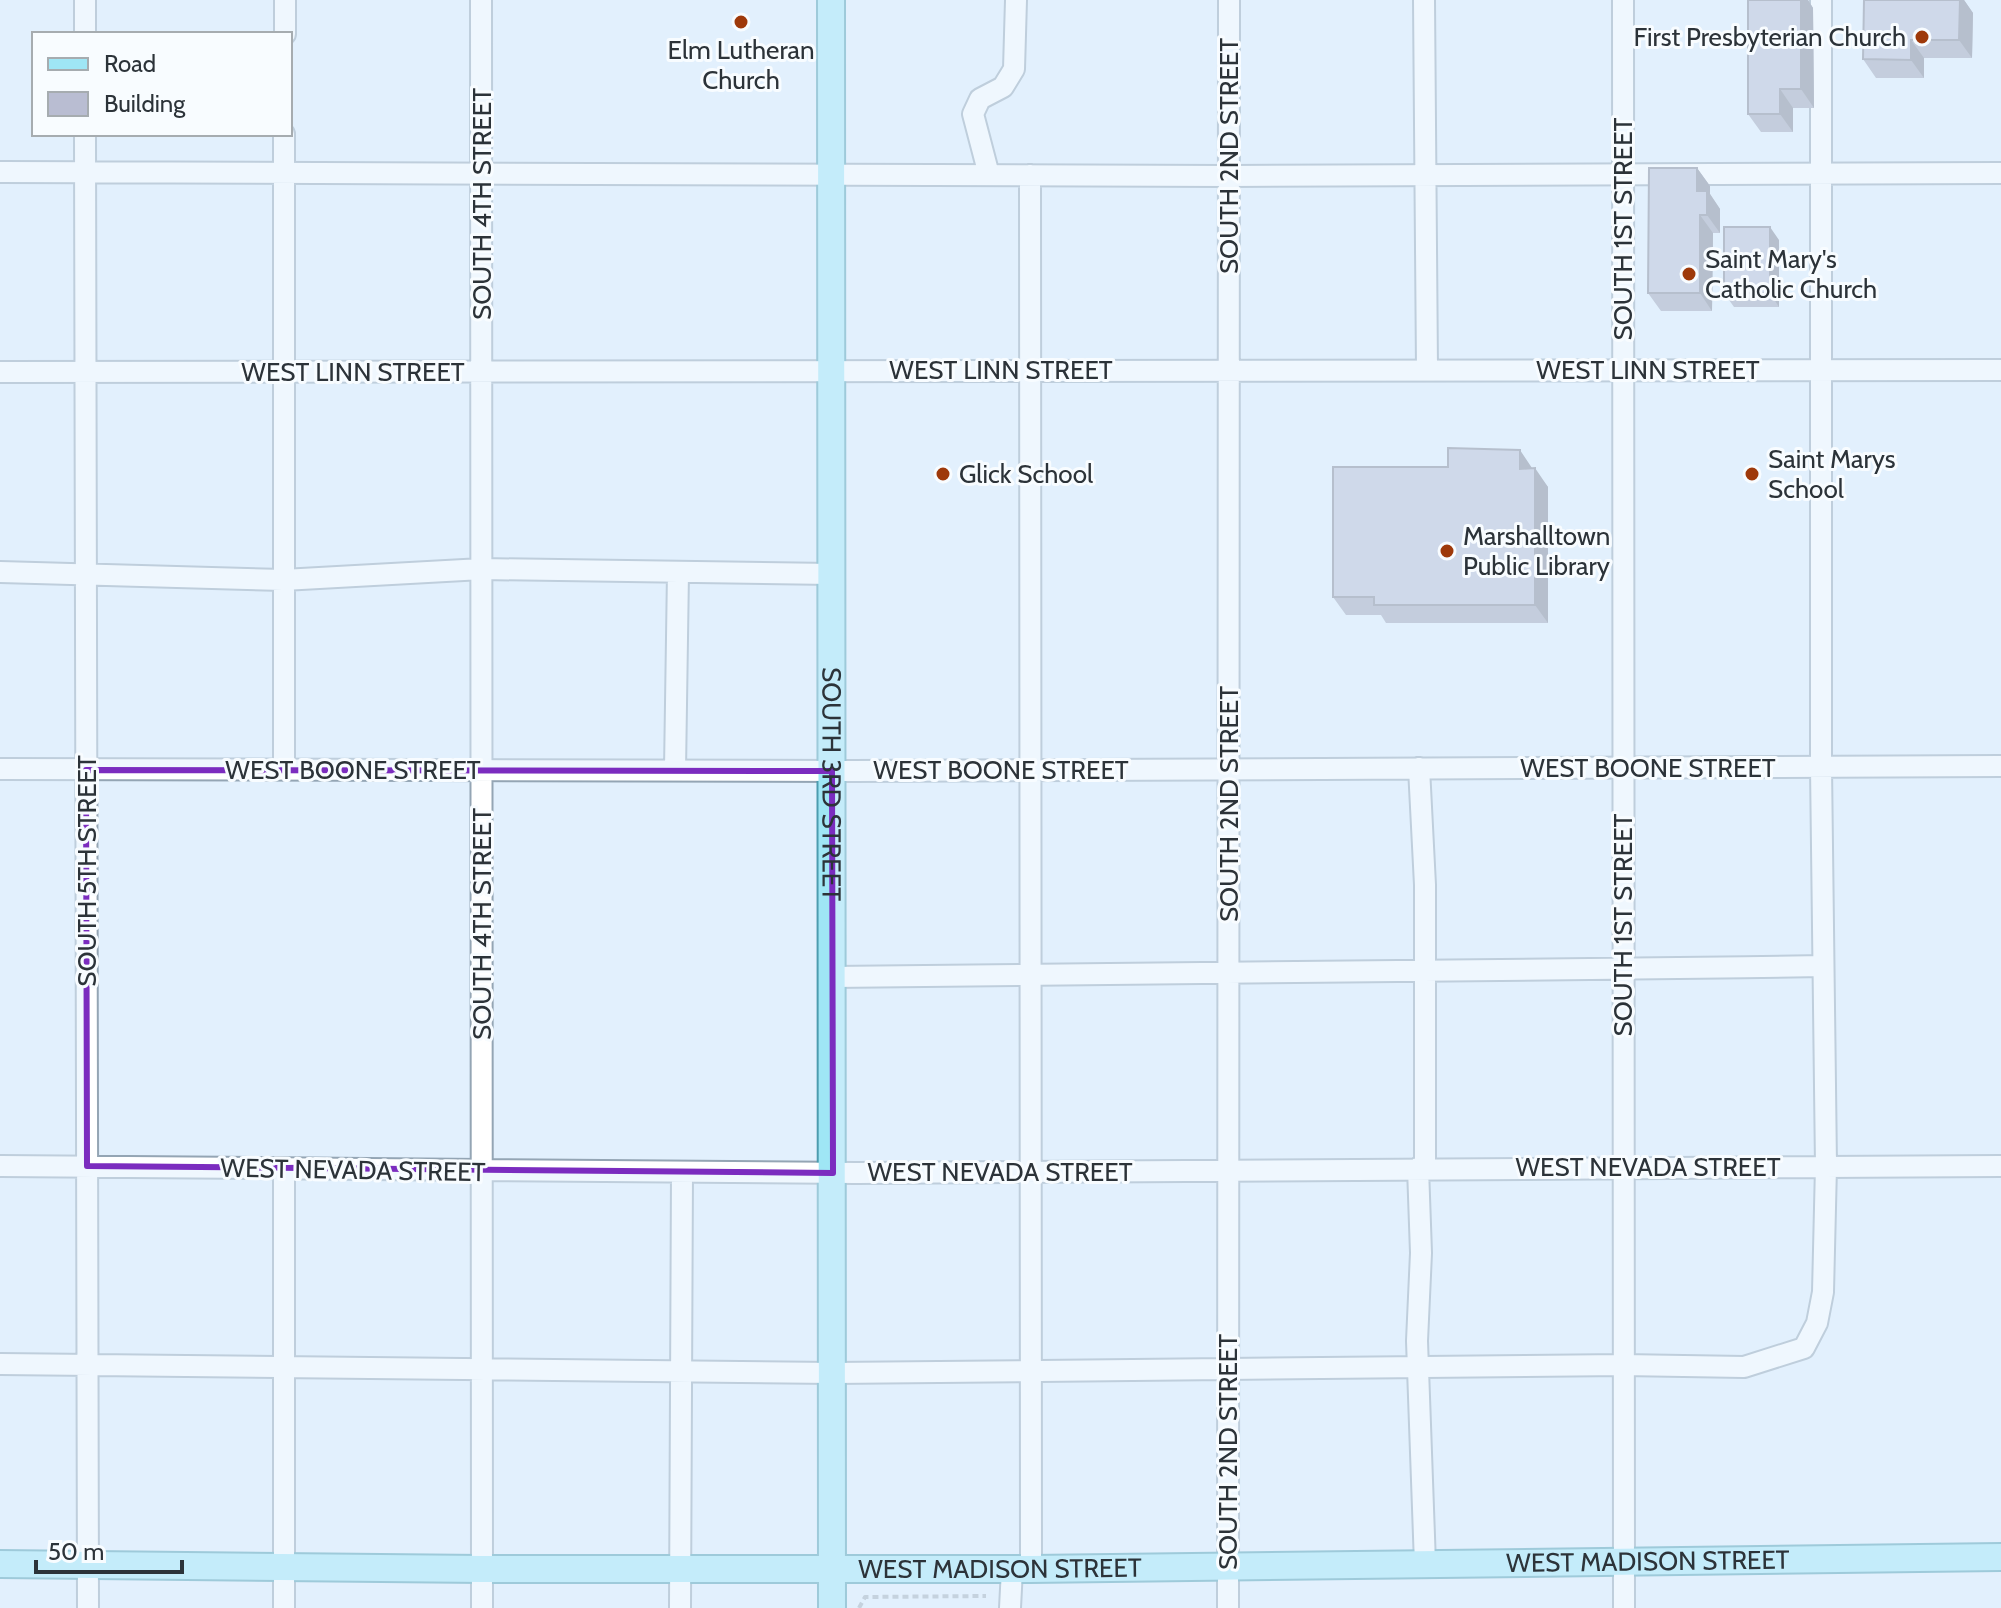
<svg xmlns="http://www.w3.org/2000/svg" width="2001" height="1608" viewBox="0 0 2001 1608" font-family="Cabin,sans-serif">
<rect width="100%" height="100%" fill="#e2f0fd"/>
<g fill="none" stroke-linecap="round" stroke-linejoin="round">
<g stroke="#94a5b4" stroke-width="24">
<path id="minor" d="M85 0V34
M481 0 482 1608
M1424 0 1427 370
M1623 0 1624 1608
M285 34V0
M85 134 88 1608
M0 172 1229 176 2001 173
M989 175 973 114 980 99 1003 87 1014 69 1016 0
M1030 175 1031 1569
M0 372 2001 370
M0 572 283 580 482 569 832 574
M1419 768 1425 885V1168
M0 769 853 771 2001 766
M284 770V134
M675 770 678 572
M832 977C1163 972 1493 972 1823 966
M0 1166 856 1173 2001 1166
M1418 1168 1421 1253 1417 1341 1425 1564
M284 1169V1608
M0 1364 833 1373 1623 1365 1744 1367 1804 1348 1817 1323 1823 1292 1826 1166 1821 767V0
M680 1608 682 1172
M1010 1608 1012 1569
M1228 1608 1229 0"/>
</g>
<g stroke="#4d9caf" stroke-width="30">
<g id="major">
<path id="s1" d="M831 0 832 1608"/>
<path id="s2" d="M0 1564 482 1569H1031L2001 1557"/>
</g>
</g>
<path stroke="#a3aeb9" stroke-width="4" stroke-dasharray="6 4" stroke-linecap="butt" d="M859 1608 865 1597 986 1596"/>
<use href="#minor" stroke="#fff" stroke-width="20"/>
<use href="#major" stroke="#9fe6f5" stroke-width="26"/>
</g>
<path fill="#9fa3b5" d="M1748 0H1808L1813 8 1814 108H1793V132H1761L1748 114Z
M1864 0H1964L1973 13 1972 58H1924V78H1876L1863 59Z
M1697 168 1710 186V194L1720 209V233H1713L1712 311H1661L1648 293Z
M1779 240V307H1734L1724 293Z
M1532 468 1548 487V623H1386L1381 615H1346L1333 597Z"/>
<path fill="#828493" d="M1801 0H1808L1813 8 1814 108 1801 89Z
M1960 0H1964L1973 13 1972 58 1959 40Z
M1911 40 1924 58V78L1911 60Z
M1780 89 1793 108V132L1780 114Z
M1697 168 1710 186V194L1720 209V233L1707 215 1697 191Z
M1700 215 1713 233 1712 311 1700 293Z
M1770 227 1779 240V307L1770 293Z
M1520 450 1532 468 1520 469Z
M1535 468 1548 487V623L1535 605Z"/>
<path fill="#b9bdd2" stroke="#828493" stroke-width="2" d="M1748 0H1801V89H1780V114H1748Z
M1864 0H1960L1959 40H1911V60L1863 59Z
M1649 168H1697V191H1707V215H1700V293H1648Z
M1724 227H1770V293H1724Z
M1448 448 1520 450V469L1535 468V605H1374V597H1333V467H1448Z"/>
<path d="M0 0H2001V1608H0ZM86 770 832 771 833 1173 87 1166Z" fill="#e2f0fd" fill-opacity=".55" fill-rule="evenodd"/>
<path fill="none" stroke="#7b2cbf" stroke-width="6" stroke-linejoin="round" d="M86 770 832 771 833 1173 87 1166Z"/>
<g fill="#9e390a" stroke="#f8fcff" stroke-width="3">
<circle cx="741" cy="22" r="8"/>
<circle cx="1922" cy="37" r="8"/>
<circle cx="1689" cy="274" r="8"/>
<circle cx="943" cy="474" r="8"/>
<circle cx="1752" cy="474" r="8"/>
<circle cx="1447" cy="551" r="8"/>
</g>
<g text-anchor="middle" stroke-width="6" stroke-linejoin="round" paint-order="stroke">
<g font-size="26" fill="#2c3339" stroke="#f8fcff" text-anchor="start">
<text x="1906" y="46" text-anchor="end">First Presbyterian Church</text>
<text x="741" y="59" text-anchor="middle">Elm Lutheran<tspan x="741" dy="30">Church</tspan></text>
<text x="1705" y="268">Saint Mary's<tspan x="1705" dy="30">Catholic Church</tspan></text>
<text x="1768" y="468">Saint Marys<tspan x="1768" dy="30">School</tspan></text>
<text x="959" y="483">Glick School</text>
<text x="1463" y="545">Marshalltown<tspan x="1463" dy="30">Public Library</tspan></text>
</g>
<g font-size="26" fill="#2c3339" stroke="#f8fcff">
<text transform="translate(1229 156) rotate(-90)" y="9">SOUTH 2ND STREET</text>
<text transform="translate(482 204) rotate(-90)" y="9">SOUTH 4TH STREET</text>
<text transform="translate(1623 229) rotate(-90)" y="9">SOUTH 1ST STREET</text>
<text x="1001" y="379">WEST LINN STREET</text>
<text x="1648" y="379">WEST LINN STREET</text>
<text x="353" y="381">WEST LINN STREET</text>
<text x="1648" y="777">WEST BOONE STREET</text>
<text x="353" y="779">WEST BOONE STREET</text>
<text x="1001" y="779">WEST BOONE STREET</text>
<text dy="9" stroke="none"><textPath href="#s1" startOffset="784">SOUTH 3RD STREET</textPath></text>
<text transform="translate(1229 804) rotate(-90)" y="9">SOUTH 2ND STREET</text>
<text transform="translate(87 871) rotate(-90)" y="9">SOUTH 5TH STREET</text>
<text transform="translate(482 924) rotate(-90)" y="9">SOUTH 4TH STREET</text>
<text transform="translate(1623 925) rotate(-90)" y="9">SOUTH 1ST STREET</text>
<text x="1648" y="1176">WEST NEVADA STREET</text>
<text transform="translate(353 1170) rotate(1)" y="9">WEST NEVADA STREET</text>
<text x="1000" y="1181">WEST NEVADA STREET</text>
<text transform="translate(1228 1452) rotate(-90)" y="9">SOUTH 2ND STREET</text>
<text dy="9" stroke="none"><textPath href="#s2" startOffset="1648">WEST MADISON STREET</textPath></text>
<text dy="9" stroke="none"><textPath href="#s2" startOffset="1000">WEST MADISON STREET</textPath></text>
</g>
</g>
<rect x="32" y="32" width="260" height="104" fill="#f8fcff" stroke="#a6acb0" stroke-width="2"/>
<rect x="48" y="58" width="40" height="12" fill="#9fe6f5" stroke="#a6acb0" stroke-width="2"/>
<text x="104" y="72" font-size="24" fill="#2c3339">Road</text>
<rect x="48" y="92" width="40" height="24" fill="#b9bdd2" stroke="#a6acb0" stroke-width="2"/>
<text x="104" y="112" font-size="24" fill="#2c3339">Building</text>
<path d="M36 1560v12h146v-12" fill="none" stroke="#2c3339" stroke-width="4"/>
<text x="48" y="1560" font-size="24" fill="#2c3339" stroke="#f8fcff" stroke-width="6" paint-order="stroke">50 m</text>
</svg>
